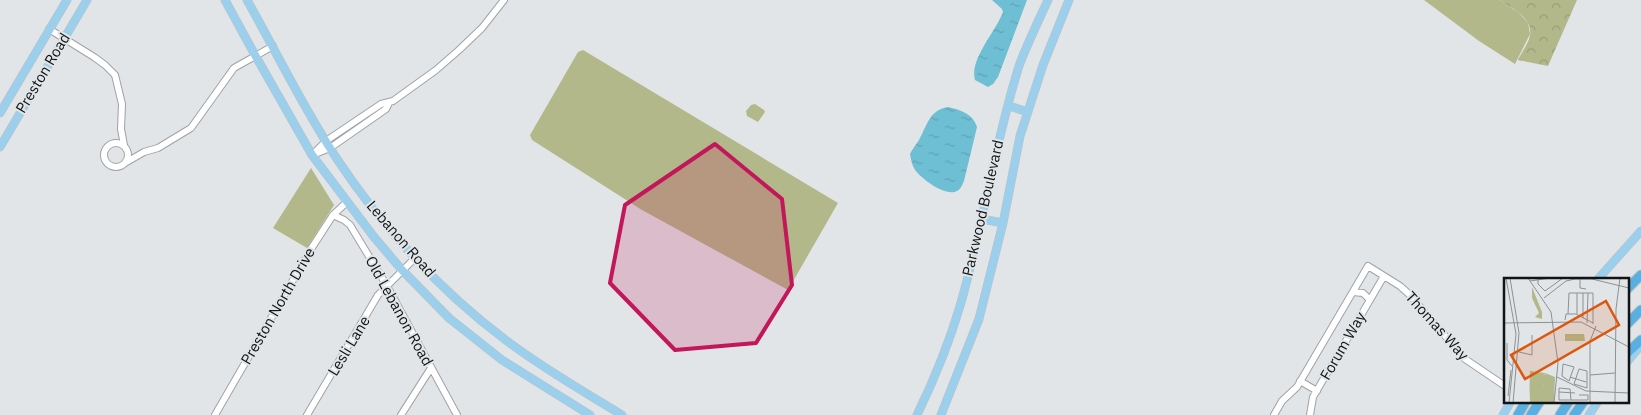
<svg xmlns="http://www.w3.org/2000/svg" width="1641" height="415" viewBox="0 0 1641 415" font-family="'IBM Plex Sans',sans-serif">
<defs>
<pattern id="forest-crowns" width="20" height="18" patternUnits="userSpaceOnUse" patternTransform="scale(1.25)"><rect width="20" height="18" fill="#b3b88a"/><path d="M2 6a3 3 0 1 1 6 0M12 15a3 3 0 1 1 6 0" fill="none" stroke="#999d76"/></pattern>
<pattern id="water-ripples" width="26" height="14" patternUnits="userSpaceOnUse" patternTransform="scale(1.25)"><rect width="26" height="14" fill="#6ebfd4"/><path d="M2 4q2-2 4 0t4 0M15 11q2-2 4 0t4 0" fill="none" stroke="#5ea3b5"/></pattern>
</defs>
<rect width="100%" height="100%" fill="#e1e5e8"/>
<path fill="#b3b88a" d="M1424 0H1500L1519 13 1528 23 1530 34 1515 64 1479 41Z
M583 50 838 203 788 290 642 210 532 140 530 135 578 52Z
M755 104 764 110 765 112 758 122 747 116 746 111 751 105Z
M311 168 334 205 307 248 273 228Z"/>
<path fill="url(#forest-crowns)" d="M1500 0H1577L1548 66 1518 60C1521 53 1529 43 1530 35 1533 18 1511 8 1500 0Z"/>
<path fill="url(#water-ripples)" d="M992 0H1027L998 77 993 84 988 87 975 80C969 60 996 31 1003 12L1002 9Z
M948 107C961 110 973 114 977 127L964 181C962 185 961 189 957 191 945 197 922 179 915 170 912 165 911 160 910 154 912 149 916 145 919 140 927 126 929 110 948 107Z"/>
<g fill="none" stroke-linecap="round" stroke-linejoin="round">
<g stroke="#9fa3a7" stroke-width="8">
<path id="minor" d="M49 29 94 57 105 65 115 75 122 104 121 129 124 145
M104 155a12 12 0 1 1 24 0a12 12 0 1 1-24 0Z
M315 154 330 148 386 109 389 103
M312 155 326 141 381 104 393 101 436 70 459 50 482 28 504 0
M125 163 144 152 158 148 191 128 234 68 273 46
M333 215 344 220 350 225 387 286 457 415
M1353 292 1363 293 1370 300
M1300 381 1317 391
M215 415 311 249 333 215 347 202
M307 415 378 295 415 258
M401 415 431 368
M1274 415 1282 401 1297 387 1368 266 1400 286 1410 295 1465 359 1505 386
M1310 415 1313 397 1384 276"/>
</g>
<g stroke="#c1c2c2" stroke-width="9">
<path id="major" d="M225 0 255 55 312 155 374 237 402 270 449 318 502 360 590 415
M247 0C277 53 303 108 337 159 383 228 440 291 507 341 544 369 583 391 622 415
M1009 106 1028 112
M0 113 67 0
M0 147 87 0
M982 219 1003 223
M1598 279 1641 231
M1627 362 1641 345
M917 415C934 380 949 343 960 306 983 227 994 145 1019 66 1027 44 1038 22 1048 0
M941 415 979 319 1003 223 1020 136 1043 65 1069 0
M1503 415 1511 401
M1589 415 1598 401"/>
</g>
<g stroke="#c1c2c2" stroke-width="11">
<path id="highway" d="M1627 289 1641 275
M1627 324 1641 310
M1627 353 1641 340
M1518 415 1526 401
M1531 415 1540 401
M1560 415 1569 401
M1574 415 1584 401"/>
</g>
<use href="#minor" stroke="#fff" stroke-width="6"/>
<use href="#major" stroke="#9bcfec" stroke-width="8"/>
<use href="#highway" stroke="#59afe0" stroke-width="9"/>
</g>
<path fill="#c2185b" fill-opacity="0.2" stroke="#c2185b" stroke-width="4" stroke-linejoin="round" d="M715 144 782 199 792 285 756 343 675 350 610 283 625 205Z"/>
<g text-anchor="middle" stroke-width="4" stroke-linejoin="round" paint-order="stroke">
<g font-size="15" fill="#111314" stroke="#e1e5e8">
<text transform="translate(43 73) rotate(-59)" y="5">Preston Road</text>
<text transform="translate(983 208) rotate(-77)" y="5">Parkwood Boulevard</text>
<text transform="translate(401 239) rotate(49)" y="5">Lebanon Road</text>
<text transform="translate(278 306) rotate(-60)" y="5">Preston North Drive</text>
<text transform="translate(399 311) rotate(61)" y="5">Old Lebanon Road</text>
<text transform="translate(1437 326) rotate(48)" y="5">Thomas Way</text>
<text transform="translate(349 346) rotate(-59)" y="5">Lesli Lane</text>
<text transform="translate(1343 346) rotate(-60)" y="5">Forum Way</text>
</g>
</g>
<g transform="translate(1504 278)">
<rect width="125" height="125" fill="#e1e5e8"/>
<path d="M61 56H80L81 63H61ZM26 93 41 95 51 99 50 124H26V109H39L42 96H28Z" fill="#b3b88a"/>
<path d="M28 9 38 34V41L31 39 35 35 28 20ZM26 93 43 97 39 109H26L25 124Z" fill="#b3b88a"/>
<path fill="none" stroke="#8e9193" stroke-width="1" d="M2 0 12 56 5 125M6 0 15 55 9 125M24 0 47 34 54 85 50 125M34 0V6L41 13 59 0M76 0V10L82 11M26 3 46 0M40 20 62 3 71 1H88L125 10M64 36 65 15H89V46M73 36V15M79 40V15M61 42 62 36H72L89 45M0 45 77 44 125 69M83 45 84 15M3 65V82L8 88M15 74 28 77V57M59 86 70 89 65 103 58 98ZM75 91 83 93V110L70 106ZM86 97 111 95M53 99 82 113 125 115M66 99 82 104M55 110V122H84V117H75M55 110 66 111 67 122M55 114 71 115M4 118 7 92M86 125V63L92 48M111 125 112 31 116 0"/>
<path fill="#dd560c" fill-opacity="0.15" stroke="#dd560c" stroke-width="2.5" d="M102 23 115 47 21 101 7 77Z"/>
<rect width="125" height="125" fill="none" stroke="#111314" stroke-width="2.5"/>
</g>
</svg>
